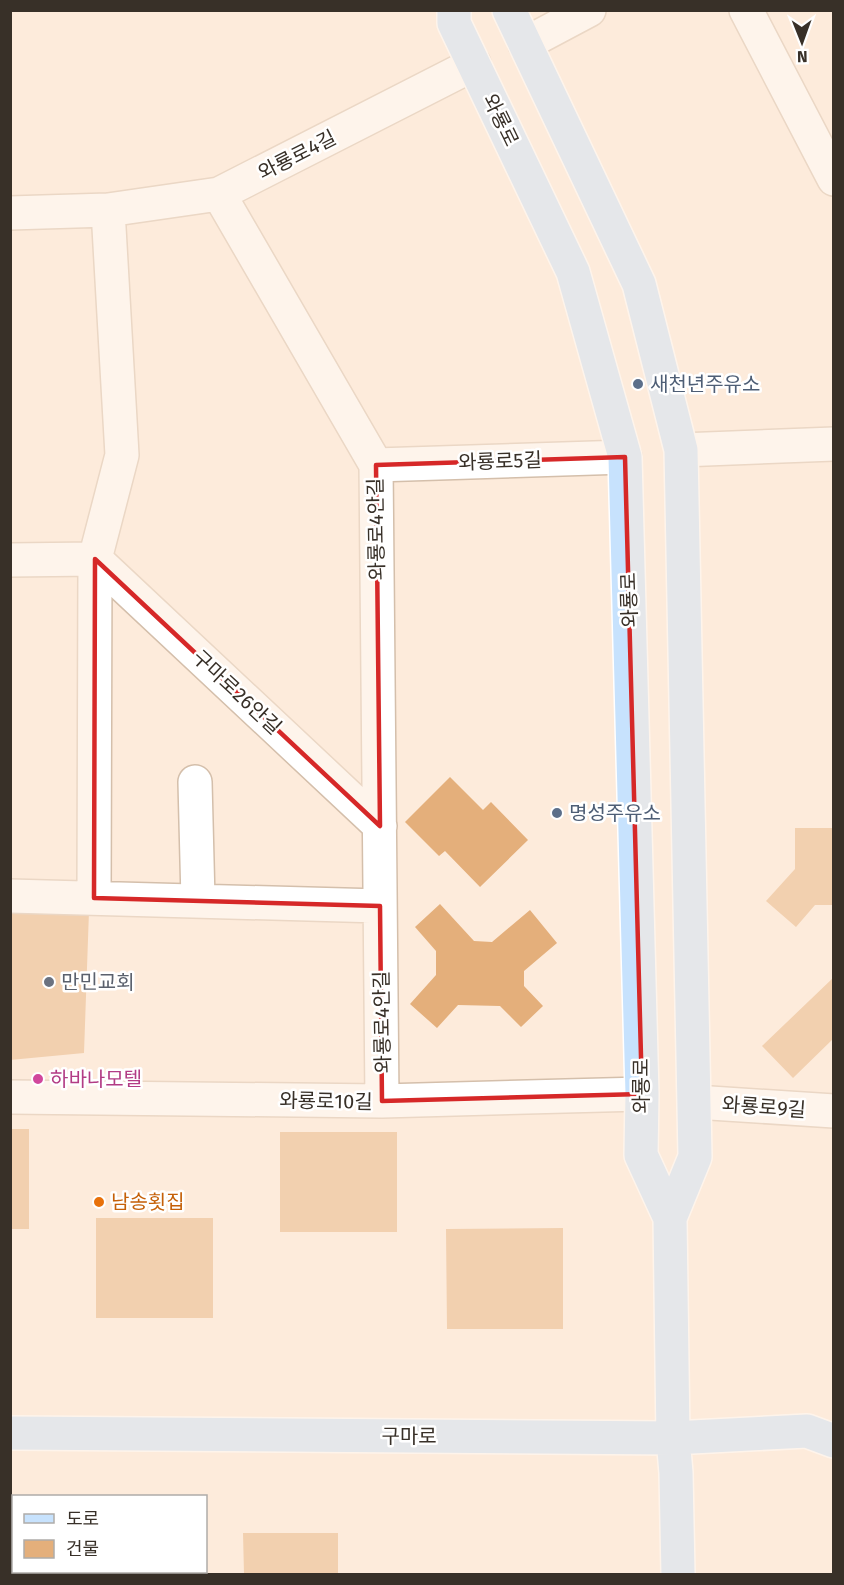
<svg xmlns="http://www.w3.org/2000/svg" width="844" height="1585" viewBox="0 0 844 1585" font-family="'Fira Sans','Noto Sans KR',sans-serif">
<rect width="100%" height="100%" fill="#fdebdb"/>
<path fill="#e4af7b" d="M450 777 483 810 491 802 528 840 480 887 445 851 439 856 405 822Z
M795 828H834V905H815L796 927 766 901 795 869Z
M440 904 474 941 492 942 530 910 557 943 524 971V986L543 1006 521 1027 500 1006 458 1005 437 1028 410 1004 436 975V951L415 927Z
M10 907 89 911 84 1053 10 1060Z
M834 977V1038L793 1078 762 1046Z
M10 1129H29V1229H10Z
M280 1132H397V1232H280Z
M96 1218H213V1318H96Z
M563 1228V1329H447L446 1229Z
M243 1533H338V1574H244Z
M22 1572H116V1574H22Z"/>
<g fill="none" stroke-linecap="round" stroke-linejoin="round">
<g stroke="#d4bfab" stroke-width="36">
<path id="minor" d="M746 10 834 179
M525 44 589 10
M219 194 376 465 382 1101
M10 213 108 210 219 194 474 64
M681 450 834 444
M376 465 625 457
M10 560 95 559 380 826
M195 782 198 900
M10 896 380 906
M94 898 95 559 122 455 108 210
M10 1097 382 1101 642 1094
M695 1102 834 1111"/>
</g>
<g stroke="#fff" stroke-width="36">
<path id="major" d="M454 10V23L573 272 625 457 642 1094 641 1155 670 1218
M509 10 639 284 681 450 695 1157 670 1218 673 1438 676 1473 678 1574
M10 1433 673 1438 807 1431 834 1441"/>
</g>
<use href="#minor" stroke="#fff" stroke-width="33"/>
<use href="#major" stroke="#c7e2fd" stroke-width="33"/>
</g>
<path d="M0 0H844V1585H0ZM625 457 642 1094 382 1101 380 906 94 898 95 559 380 826 376 465Z" fill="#fdebdb" fill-opacity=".55" fill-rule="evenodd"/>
<path fill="none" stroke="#d62828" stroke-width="4.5" stroke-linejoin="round" d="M625 457 642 1094 382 1101 380 906 94 898 95 559 380 826 376 465Z"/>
<g fill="#5c6f8a" stroke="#fff" stroke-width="2">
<circle cx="638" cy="384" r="6"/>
<circle cx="557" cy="813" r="6"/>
</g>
<circle fill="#6b7280" stroke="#fff" stroke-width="2" cx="49" cy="982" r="6"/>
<circle fill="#d1479c" stroke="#fff" stroke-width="2" cx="38" cy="1079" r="6"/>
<circle fill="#e8710a" stroke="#fff" stroke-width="2" cx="99" cy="1202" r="6"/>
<g text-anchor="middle" stroke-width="5" stroke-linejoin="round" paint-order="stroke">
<g font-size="20" fill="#383028" stroke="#fff">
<text transform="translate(501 120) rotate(64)" y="7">와룡로</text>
<text transform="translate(297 155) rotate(-27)" y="7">와룡로4길</text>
<text transform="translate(500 461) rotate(-2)" y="7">와룡로5길</text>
<text transform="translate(376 529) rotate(-91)" y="7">와룡로4안길</text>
<text transform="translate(629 600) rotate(-92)" y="7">와룡로</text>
<text transform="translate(237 692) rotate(43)" y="7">구마로26안길</text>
<text transform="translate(382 1022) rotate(-91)" y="7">와룡로4안길</text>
<text transform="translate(641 1086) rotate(-90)" y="7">와룡로</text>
<text transform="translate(326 1101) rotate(1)" y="7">와룡로10길</text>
<text transform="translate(764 1107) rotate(4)" y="7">와룡로9길</text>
<text x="409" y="1443">구마로</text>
</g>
<g font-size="20" fill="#4e5e75" stroke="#fff" text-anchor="start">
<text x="650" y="391">새천년주유소</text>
<text x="569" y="820">명성주유소</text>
</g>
<g font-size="20" fill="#5b616d" stroke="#fff" text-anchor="start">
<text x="61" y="989">만민교회</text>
</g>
<g font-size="20" fill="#b23c85" stroke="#fff" text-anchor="start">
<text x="50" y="1086">하바나모텔</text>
</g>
<g font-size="20" fill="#c56008" stroke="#fff" text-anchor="start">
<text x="111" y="1209">남송횟집</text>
</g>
</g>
<rect width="844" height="1585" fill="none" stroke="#383028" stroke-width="24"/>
<rect x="12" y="1495" width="195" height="78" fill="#ffffff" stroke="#afaca9" stroke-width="1.5"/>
<rect x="24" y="1514" width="30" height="9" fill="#c7e2fd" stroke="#afaca9" stroke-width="1.5"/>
<text x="66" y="1525" font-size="18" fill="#383028">도로</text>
<rect x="24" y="1540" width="30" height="18" fill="#e4af7b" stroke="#afaca9" stroke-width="1.5"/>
<text x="66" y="1555" font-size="18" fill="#383028">건물</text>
<g transform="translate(802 42) rotate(179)" stroke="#ffffff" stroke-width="4.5" paint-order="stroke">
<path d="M0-4.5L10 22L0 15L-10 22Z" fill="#383028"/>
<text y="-9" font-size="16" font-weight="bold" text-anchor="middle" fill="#383028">N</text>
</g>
</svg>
